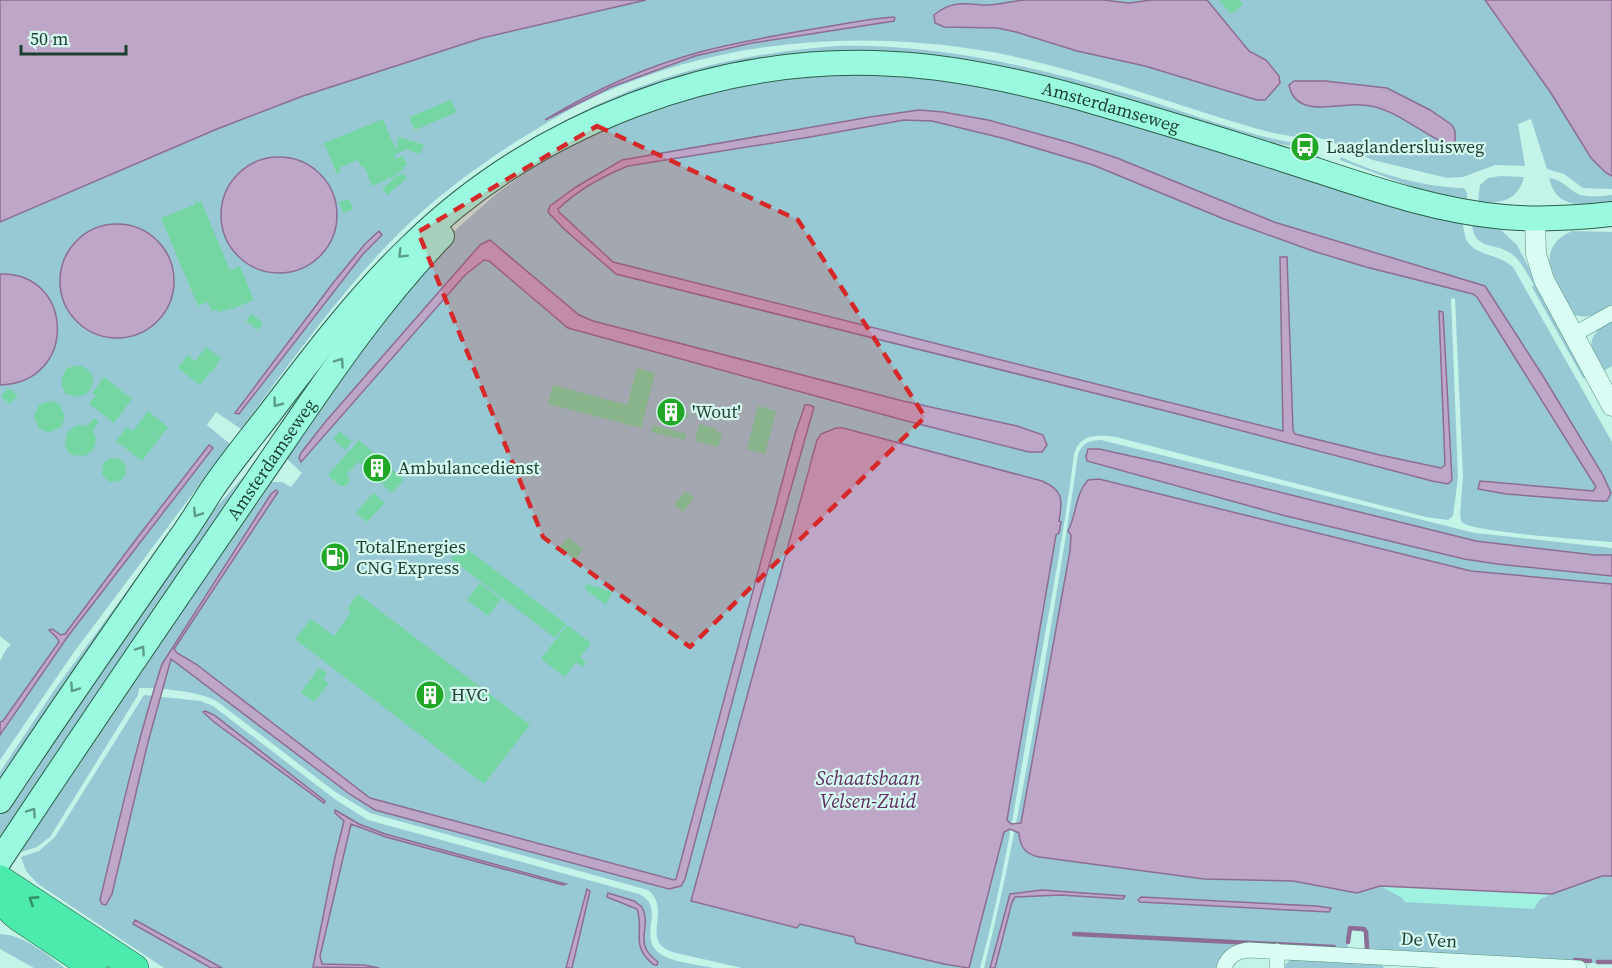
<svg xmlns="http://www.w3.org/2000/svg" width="1612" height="968" viewBox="0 0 1612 968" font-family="'Source Serif 4',serif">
<rect width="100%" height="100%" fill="#c4f3e8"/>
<path fill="#96c9d3" d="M646 0H1485L1551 93 1591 158 1605 173 1612 176V189L1583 188 1564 174 1547 169 1531 119 1518 124 1525 166 1495 165 1463 177 1447 178 1373 160 1332 142 1307 134 1305 139C1293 136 1281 135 1269 132 1176 106 1086 70 992 52 860 29 723 39 601 94 574 106 550 121 525 136 480 164 437 196 399 233 340 292 291 362 241 429L216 412 207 425 230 444 74 652 0 760V661L7 648 11 645 0 636V222L217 129 303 96 482 38Z
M836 46C937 44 1034 66 1131 95 1187 112 1243 135 1301 144L1300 148 835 54 550 134 476 177C594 93 692 58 836 46Z
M900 72 1021 92 1462 222C1464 228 1464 235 1467 241 1476 256 1497 253 1513 267L1612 442V542C1590 540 1474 532 1463 523 1460 520 1461 518 1460 515L1463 476 1455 298 1451 299 1458 477 1453 516 1448 520 1426 517 1116 437C1097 435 1080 433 1074 455 1063 541 1046 627 1031 712 1016 798 1003 884 980 968H742L672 952C639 940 673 910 648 890L370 813 334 791 218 702C201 691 160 688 139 688L138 695 50 837 37 847 21 852 23 844 269 482H282L291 487 302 473 287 459 288 446 452 233 496 194 533 167 591 134 677 100 790 76Z
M1341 157C1378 174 1423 187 1464 188L1467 193V199L1418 189 1340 160Z
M1500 176 1524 177C1518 201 1500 204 1478 202L1480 185 1488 178Z
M1549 178C1562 179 1568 189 1578 194 1588 198 1601 196 1612 195V202C1586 204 1557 212 1549 178Z
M1472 225 1501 230 1517 245 1588 380 1583 378 1532 287 1534 285C1527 274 1522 262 1512 254 1496 242 1475 251 1472 225Z
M1572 231 1612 232V305C1597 314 1588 320 1571 314 1557 287 1530 250 1572 231Z
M1612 320V366L1601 372C1588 347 1585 336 1612 320Z
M1101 440 1475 533 1612 548V964L1365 950 1364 932 1352 930 1346 950 1248 946 1220 968H984C1007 877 1024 785 1040 692 1053 613 1067 534 1078 454 1083 443 1089 440 1101 440Z
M253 470 0 843V815L59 725 195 531 245 475Z
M158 549 0 783V772L55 689Z
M144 695 201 701 213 706 336 800 368 820 639 894C667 908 637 935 659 953 670 962 699 965 714 968H164L38 884 26 871 21 857 39 851 55 837Z
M0 934C25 935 45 954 65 968H34L0 949Z
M1292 958 1380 963 1384 968H1282Z"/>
<path fill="#9ff2e0" d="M1380 886 1552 894 1540 899 1534 909 1405 902 1401 897Z"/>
<path fill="#bea6c6" stroke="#8d6c96" stroke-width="1.5" d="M0 0H646L482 38 303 96 217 129 0 222Z
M1024 0H1103L1129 3 1151 0H1207L1249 51 1266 60 1279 76 1280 83 1265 100H1257L1145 66 1077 51 1016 32 997 28 944 27 935 23 934 15C952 0 965 4 987 5 999 5 1012 1 1024 0Z
M1485 0H1612V176L1606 173 1591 158 1551 93Z
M893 17 895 18 894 21 752 43 695 56 611 87 545 120C594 90 645 67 700 52 735 42 771 37 807 30 836 26 864 19 893 17Z
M1294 81H1325L1387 88 1430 110 1452 125 1455 131V143L1452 146C1420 135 1397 107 1362 105 1339 103 1295 119 1289 85Z
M919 110 943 112 988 120 1071 143 1117 158 1274 222 1485 286 1543 376 1603 475 1611 493 1607 501H1597L1506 494 1478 489 1480 481 1593 491 1596 487 1477 297 1473 294 1366 267 1313 251 1224 219 1093 165 1002 138 932 121 904 120 810 137 628 166C603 176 578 190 558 209L559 212 613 262 1283 431 1280 257H1287L1293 430 1295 434 1380 455 1441 468 1445 465 1439 311 1443 312 1452 480 1448 484 1432 481 1174 413 616 274 564 229 548 212 550 206 576 187 622 160 870 117Z
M221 215a58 58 0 1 1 116 0a58 58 0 1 1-116 0Z
M60 281a57 57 0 1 1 114 0a57 57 0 1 1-114 0Z
M379 231 382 235 363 254 239 414 235 413 333 283 365 244Z
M490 240 579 315 593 321 903 401 1017 426 1043 435 1047 445 1042 452H1029L903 420 568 328 489 261 484 260 465 275 301 462 299 458 301 453 326 421 458 270 481 244Z
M0 274C75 272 78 383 0 385Z
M805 405H809L814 407 759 601 685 879 681 886 669 889 375 810 351 795 171 659 148 742 112 894 106 905 102 904 100 900C119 821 137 741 162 664L271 494 276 490 278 492 174 649 177 653 196 664 370 798 674 880 676 879 795 434Z
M836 428H843L1042 481C1063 490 1063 499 1059 521L1061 522 1059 533 1056 535 1007 820 1011 824 1021 823 1070 551 1071 535 1068 531C1077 514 1075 494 1088 480L1099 479 1471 571 1612 584V876H1602L1552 894 1380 886 1357 893 1293 881 1204 879 1039 857C1025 854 1020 847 1019 833L1010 829 1004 832 969 968 944 964 856 943 854 937 800 924 797 928 691 901 817 440 821 434Z
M209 445 213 448 68 636 0 735V722L3 721 59 642 57 638 49 630 52 629 61 635 65 634 134 542Z
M1088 449H1099L1158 462 1476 541 1595 555H1612V576L1497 564 1464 559 1282 515 1087 461 1086 456Z
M205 711 214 715 325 801 324 803 214 722 203 712Z
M335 810 359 824 385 834 566 884 563 885 386 837 351 824 320 956 322 964 364 965 379 968 313 967 335 857 344 821 335 813Z
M587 889 590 891 572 968H566Z
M1042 890 1125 896 1123 899 1060 895 1015 897 1012 902 995 968H990L1010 894Z
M608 893 634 901 642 907C653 929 631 942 658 962L657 965H654C629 945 645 932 637 909L607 897Z
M1141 897 1316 906 1331 908 1329 912 1140 902 1138 900Z
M135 920 222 968H211L133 924Z"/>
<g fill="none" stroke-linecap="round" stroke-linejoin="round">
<path stroke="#8d6c96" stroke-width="4.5" d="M1074 934 1334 947
M1348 942 1350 928 1364 929 1366 932 1367 948
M1575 960 1590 961
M1598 962H1612"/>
</g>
<path fill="#76d6a3" d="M1219 0H1239L1243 5 1231 14Z
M451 100 457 112 415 130 409 117Z
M383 119 395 148 398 147 396 146 399 137 424 145 420 154 406 149 394 155 396 159 403 156 407 165 403 167V171L395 174 396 176 389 179 388 175 387 180 372 186 364 166 361 167 358 160 339 168 341 172 337 174 325 145 323 146 322 144Z
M403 174 407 178 387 195 382 189 397 176Z
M195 197 198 203 201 201 230 270 240 266 254 300 232 309 230 304 231 309 218 312 217 309 212 311 208 302 198 306 161 218 196 204Z
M349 199 353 209 343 213 339 202Z
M252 314 263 323 258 330 246 321Z
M206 347 221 358 212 372 211 371 200 385 178 368 188 355 195 361Z
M75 366H82L88 370 92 375 93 384 89 391 85 395 76 397 69 394 67 396 62 386V377L67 368Z
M637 368 655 373 641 428 548 404 553 385 627 405Z
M104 377 132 399 114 423 89 404 96 395 92 393Z
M8 388 18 395 10 404 1 397Z
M50 401 61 404 60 405 65 417 61 427 50 432 43 431 38 427 34 416 39 405Z
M658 402 683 409 690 417 680 421 655 415Z
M758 406 776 411 765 454 747 449Z
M148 411 168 427 142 461 116 441 127 427 133 431Z
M94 418 99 422 93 430 96 439 94 449 85 456 73 455 68 452 65 445 67 433 76 425 87 426Z
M699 424 716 429V432L722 433 718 447 695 441Z
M653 425 686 434 685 440 651 432Z
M340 431 352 442 345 450 333 439Z
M359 440 404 480 392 493 358 462 347 474 350 481 345 486H340L328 475Z
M102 470a12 12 0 1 1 24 0a12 12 0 1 1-24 0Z
M685 491 694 498 683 512 674 505Z
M373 493 385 503 367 522 356 513Z
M568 537 583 549 575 560 560 547Z
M462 545 566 624 555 638 451 559Z
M480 583 501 599 488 616 467 600Z
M587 584 612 592 606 605 585 589Z
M358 594 530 725 484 784 295 639 311 619 334 636 351 612 347 609Z
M567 625 591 643 580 657 586 662 582 667 576 662 565 677 541 659Z
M319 668 327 673 323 679 329 683 314 702 301 692Z"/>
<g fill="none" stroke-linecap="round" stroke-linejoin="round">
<g stroke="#589179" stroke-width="16">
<path id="minor" d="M1573 335 1612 313
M1224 968C1228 956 1236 951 1249 950L1579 968
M1277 968V951"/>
</g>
<g stroke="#589179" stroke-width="21">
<path id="tertiary" d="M1535 218 1536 254 1544 280 1612 406"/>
</g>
<g stroke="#2c5e46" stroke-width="26">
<g id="primary">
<path id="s1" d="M0 801C58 713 118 627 178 541 190 525 200 508 211 491 229 464 250 439 270 413 314 355 358 297 410 247 535 124 717 53 894 64 956 67 1018 81 1077 97 1147 117 1216 138 1285 160 1357 183 1428 210 1504 217 1540 220 1576 218 1612 214"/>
<path id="s2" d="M0 860C84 733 170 607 256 482 314 398 371 309 442 236"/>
</g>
</g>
<g stroke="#2c5e46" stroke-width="28">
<path id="motorway" d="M0 879 135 968
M0 901 18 917 94 968"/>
</g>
<use href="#minor" stroke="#d9fcf4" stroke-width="15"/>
<use href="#tertiary" stroke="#d9fcf4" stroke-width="20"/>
<use href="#primary" stroke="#99fae0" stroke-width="24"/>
<use href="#motorway" stroke="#4cebad" stroke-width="27"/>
</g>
<defs><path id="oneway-chevron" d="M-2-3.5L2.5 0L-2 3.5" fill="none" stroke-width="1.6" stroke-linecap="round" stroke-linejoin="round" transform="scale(1.5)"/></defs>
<g stroke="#5b9c88">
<use href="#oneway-chevron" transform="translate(402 254) rotate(135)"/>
<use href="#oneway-chevron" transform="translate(340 362) rotate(-55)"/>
<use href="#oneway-chevron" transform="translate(277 403) rotate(127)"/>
<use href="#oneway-chevron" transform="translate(197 513) rotate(123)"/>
<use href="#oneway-chevron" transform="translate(141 650) rotate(-56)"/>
<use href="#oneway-chevron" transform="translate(74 688) rotate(124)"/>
<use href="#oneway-chevron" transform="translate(32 812) rotate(-56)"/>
</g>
<use stroke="#328c68" href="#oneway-chevron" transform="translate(33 900) rotate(-147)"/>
<path fill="#d62828" fill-opacity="0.2" stroke="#d62828" stroke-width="4.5" stroke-dasharray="12 8" stroke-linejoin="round" d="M597 126 798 220 925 417 690 647 543 537 418 232Z"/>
<defs>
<g id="bus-disc" transform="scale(1.5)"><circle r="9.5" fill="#20a726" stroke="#d5f9f1"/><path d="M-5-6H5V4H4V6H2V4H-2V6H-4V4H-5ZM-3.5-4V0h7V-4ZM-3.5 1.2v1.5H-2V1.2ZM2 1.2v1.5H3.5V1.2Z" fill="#fff"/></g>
<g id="building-disc" transform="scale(1.5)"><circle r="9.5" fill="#20a726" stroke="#d5f9f1"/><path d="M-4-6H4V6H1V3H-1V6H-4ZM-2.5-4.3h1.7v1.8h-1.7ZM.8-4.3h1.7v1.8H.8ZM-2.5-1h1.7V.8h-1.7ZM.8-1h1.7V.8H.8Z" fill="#fff"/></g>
<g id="fuel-disc" transform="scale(1.5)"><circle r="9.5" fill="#20a726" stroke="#d5f9f1"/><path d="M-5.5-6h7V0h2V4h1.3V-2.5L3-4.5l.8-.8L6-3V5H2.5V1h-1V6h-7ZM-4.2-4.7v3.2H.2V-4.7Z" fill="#fff"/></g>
</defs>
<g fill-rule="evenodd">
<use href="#bus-disc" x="1305" y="147"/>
<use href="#building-disc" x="671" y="412"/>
<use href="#building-disc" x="377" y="468"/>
<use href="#fuel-disc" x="335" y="557"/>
<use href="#building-disc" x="430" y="695"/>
</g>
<g text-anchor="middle" stroke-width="4.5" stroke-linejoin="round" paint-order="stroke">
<g font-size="18" fill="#1d3f2f" stroke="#d5f9f1">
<text dy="6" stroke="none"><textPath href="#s1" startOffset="1444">Amsterdamseweg</textPath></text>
<text dy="6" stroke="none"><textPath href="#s2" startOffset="484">Amsterdamseweg</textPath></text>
<text transform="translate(1429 940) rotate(3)" y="6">De Ven</text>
</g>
<g font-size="18" fill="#1d3f2f" stroke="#d5f9f1" text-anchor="start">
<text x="1326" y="153">Laaglandersluisweg</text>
<text x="692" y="418">'Wout'</text>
<text x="398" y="474">Ambulancedienst</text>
<text x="356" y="553">TotalEnergies<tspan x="356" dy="21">CNG Express</tspan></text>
<text x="451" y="701">HVC</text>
</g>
<g font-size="20" font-style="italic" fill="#602b60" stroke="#d5f9f1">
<text x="868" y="785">Schaatsbaan<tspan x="868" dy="23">Velsen-Zuid</tspan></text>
</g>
</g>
<path d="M21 45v9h105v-9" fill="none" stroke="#1d3f2f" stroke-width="3"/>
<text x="30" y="45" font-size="18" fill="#1d3f2f" stroke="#d5f9f1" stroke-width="4.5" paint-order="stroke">50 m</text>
</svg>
